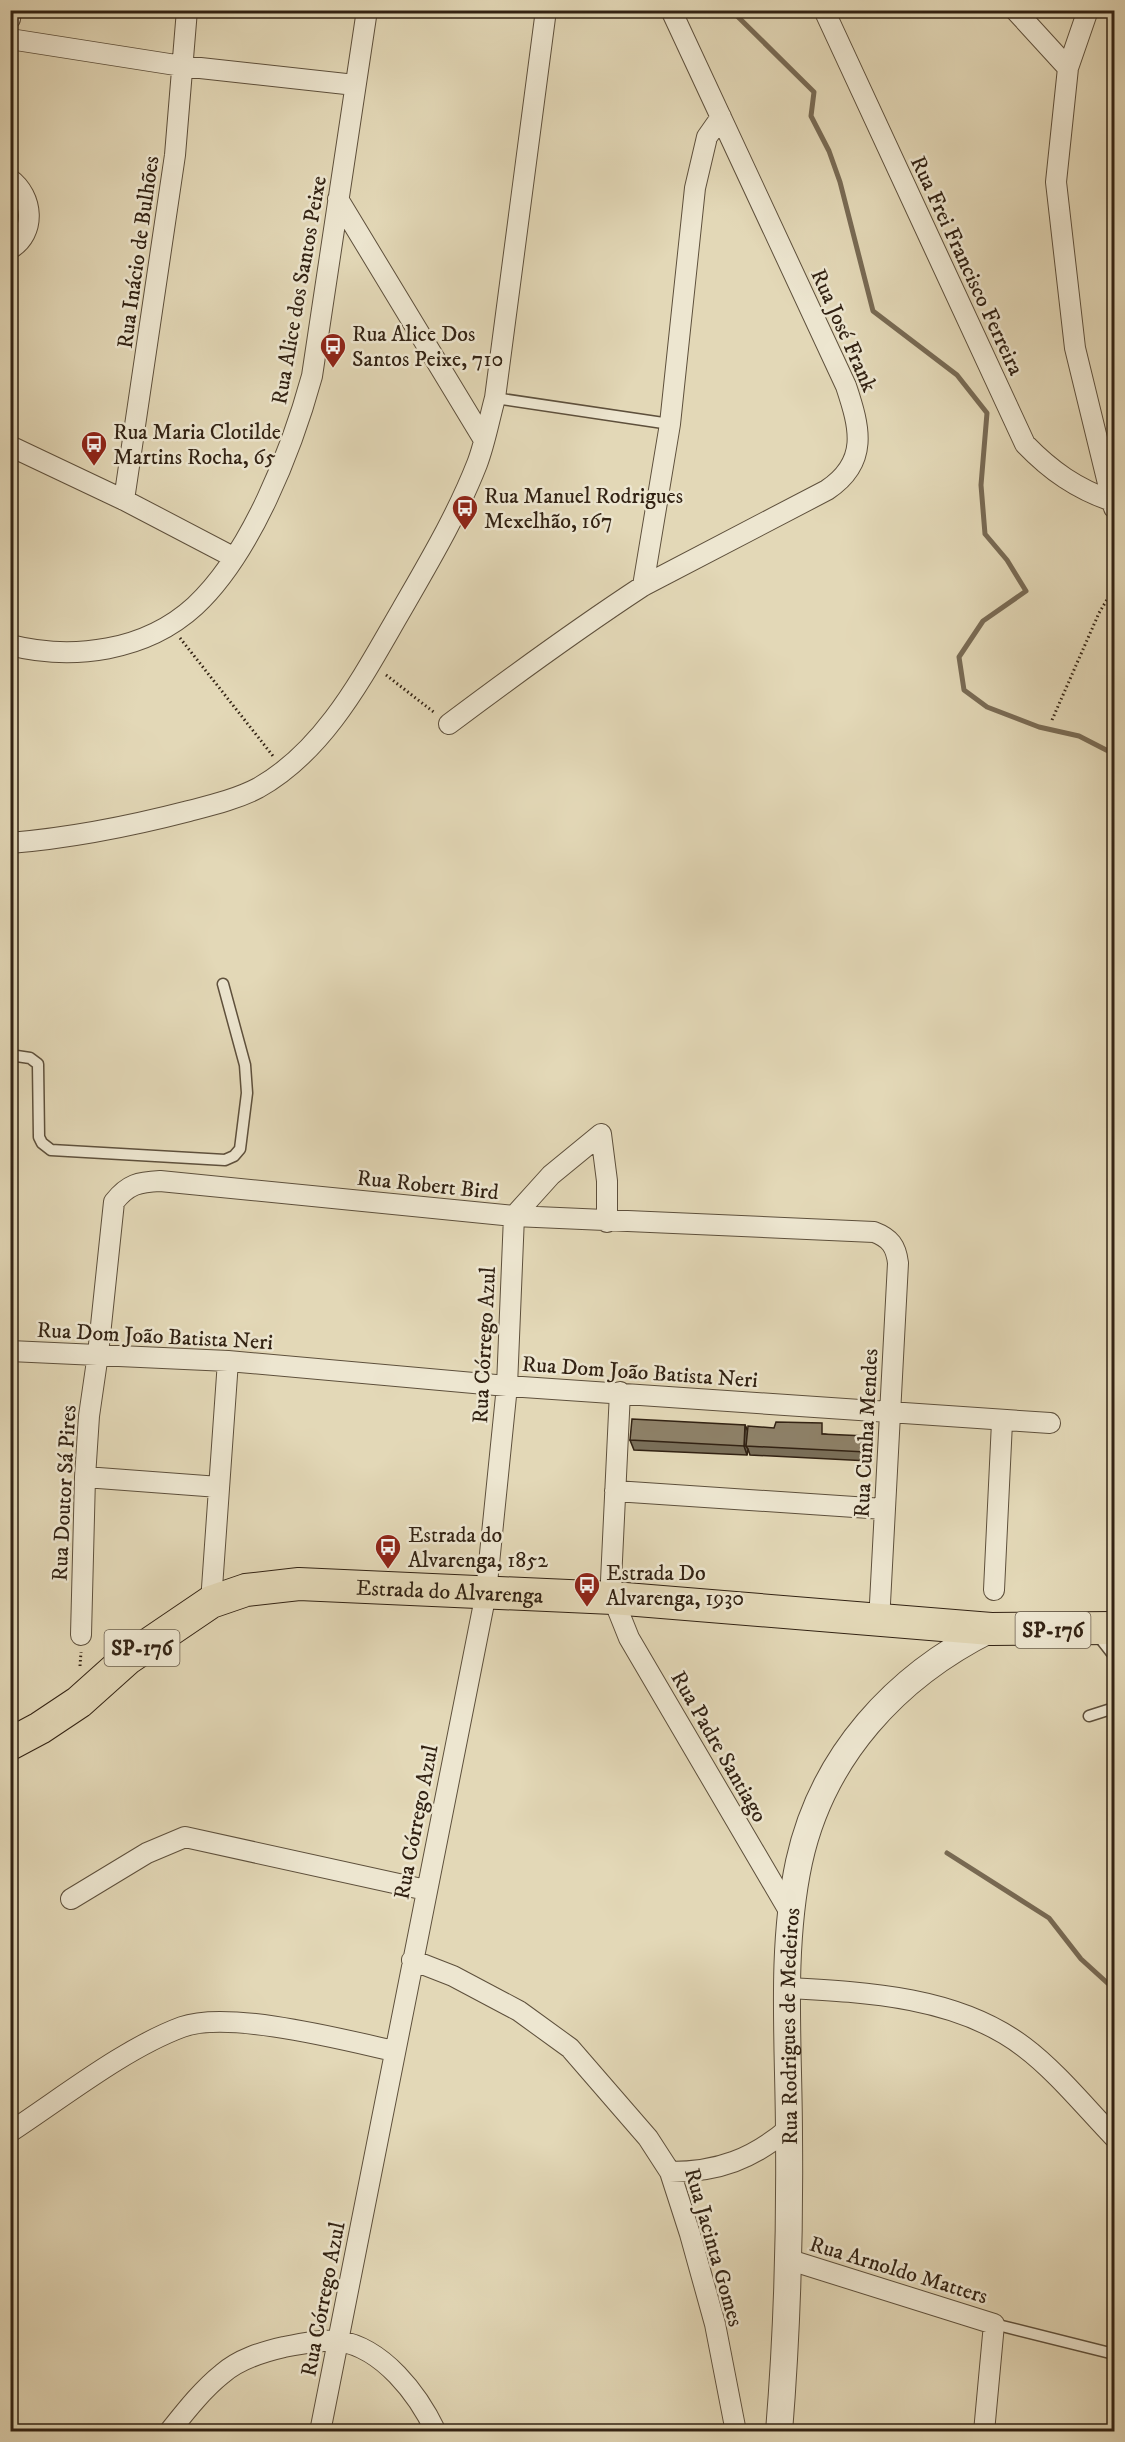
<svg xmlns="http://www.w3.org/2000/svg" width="1125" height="2442" viewBox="0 0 1125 2442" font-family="'IM FELL DW Pica',serif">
<rect width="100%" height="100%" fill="#e3d8b7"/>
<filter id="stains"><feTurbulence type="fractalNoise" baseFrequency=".00333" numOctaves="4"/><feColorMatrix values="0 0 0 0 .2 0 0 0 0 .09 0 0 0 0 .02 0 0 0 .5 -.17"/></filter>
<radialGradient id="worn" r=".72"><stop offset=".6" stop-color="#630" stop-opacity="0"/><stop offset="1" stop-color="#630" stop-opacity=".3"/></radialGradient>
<path fill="#c5b99b" stroke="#7c6e57" stroke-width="1.5" d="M11 193C21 205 21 222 11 234Z"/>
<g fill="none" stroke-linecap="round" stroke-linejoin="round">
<path stroke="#786a54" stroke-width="5" d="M731 10 814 92 811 116 829 151 840 182 873 311 957 375 987 413 981 485 985 534 1007 560 1026 591 983 621 959 657 964 690 987 707 1039 727 1079 736 1114 754
M947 1853 1049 1918 1081 1959 1114 1989"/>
<g stroke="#5e503c" stroke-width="13">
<path id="service" d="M495 398 670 424
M10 1055 30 1058 38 1064 39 1137 42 1143 51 1150 225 1160 234 1156 240 1149 247 1093 245 1065 223 984
M1096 1633 1114 1656
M1089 1716 1114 1708
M994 2324 1114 2354"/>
</g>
<g stroke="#5e503c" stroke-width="22">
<path id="minor" d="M824 10 1025 444C1051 471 1077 489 1112 501
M1015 10 1068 68
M1088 10 1068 68 1056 182 1075 348 1114 508
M10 19 11 10
M10 39 182 66 355 85
M10 179C33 196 37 233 10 249
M338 199 484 440
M10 446 124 500 233 557
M124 500 175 155 187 10
M643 586 670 424 695 188 707 137 721 117
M10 645C73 661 146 651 195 606 251 554 292 449 312 376L367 10
M449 724C513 676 576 630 643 586L827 490C869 462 860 428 846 386L671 10
M10 843C71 838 131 826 189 811 212 805 237 799 258 788 326 750 364 674 402 609 429 562 457 515 477 464 485 443 489 420 495 398L546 10
M10 1351 228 1361 507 1386 1050 1423
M620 1392 611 1581 613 1598 629 1638 792 1916
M85 1477 219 1487
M615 1491 884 1509
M994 1590 1002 1422
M211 1602 228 1361
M81 1635 85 1477 89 1416 98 1354 114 1202C128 1184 139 1182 160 1181L514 1216 874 1232C890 1238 896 1246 898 1263L879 1622
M71 1899 147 1853 185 1837 426 1890
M412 1960 453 1976 519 2011 570 2048 648 2138 670 2172 690 2234 715 2324 736 2432
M788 1988C867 1992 959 1997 1024 2047 1056 2071 1086 2108 1114 2137
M10 2132C62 2098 125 2048 182 2027 229 2010 345 2040 394 2051
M670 2172C718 2172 753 2159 789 2128
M790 2260 994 2324 984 2432
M169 2432C185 2412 202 2390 222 2374 239 2359 262 2352 284 2347 301 2344 321 2339 339 2341 383 2348 418 2394 436 2432
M320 2432 486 1593 507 1386 514 1216 551 1175 601 1134 607 1181V1222"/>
</g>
<g stroke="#5e503c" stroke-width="28">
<g id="tertiary">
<path id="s1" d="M779 2432C787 2333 790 2236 789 2137 789 2047 780 1951 799 1862 822 1756 896 1676 991 1629"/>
</g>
</g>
<g stroke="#322213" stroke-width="34">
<g id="primary">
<path id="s2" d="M10 1744 40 1728 79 1702 127 1659 211 1602 246 1590 299 1584 613 1598 991 1629 1114 1628"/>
</g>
</g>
<path stroke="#322213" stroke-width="3" stroke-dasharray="1.5 3" stroke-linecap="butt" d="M180 638 273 756
M386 675 435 713
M1052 720 1099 613 1114 588
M80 1666 81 1652"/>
<use href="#service" stroke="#ede6d0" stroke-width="10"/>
<use href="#minor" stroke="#ede6d0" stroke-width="20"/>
<use href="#tertiary" stroke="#ede6d0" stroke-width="26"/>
<use href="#primary" stroke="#e3d8b7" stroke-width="32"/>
</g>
<path fill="#7a6f59" stroke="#322213" stroke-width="1.5" d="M745 1425 748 1432 825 1434 869 1445V1461L750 1455 748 1449 747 1455 634 1450 630 1440Z"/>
<path fill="#635a49" stroke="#322213" stroke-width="1.5" d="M745 1425 749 1434 746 1446 748 1449 747 1455 744 1446Z
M866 1436 869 1445V1461L866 1452Z"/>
<path fill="#8e8168" stroke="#322213" stroke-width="1.5" d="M632 1419 745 1425 744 1446 630 1440Z
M776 1422 822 1423V1434L866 1436V1452L746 1446 748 1426 774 1428Z"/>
<defs>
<g id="bus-pin" transform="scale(1.35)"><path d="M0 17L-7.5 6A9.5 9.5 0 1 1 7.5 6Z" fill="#8f2418" stroke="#ede6d0"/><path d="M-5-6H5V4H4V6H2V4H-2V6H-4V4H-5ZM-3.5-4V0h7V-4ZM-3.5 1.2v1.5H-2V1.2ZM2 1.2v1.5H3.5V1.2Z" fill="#fff"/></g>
</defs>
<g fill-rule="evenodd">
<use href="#bus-pin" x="333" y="346"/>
<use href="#bus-pin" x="94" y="444"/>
<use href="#bus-pin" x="465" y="508"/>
<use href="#bus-pin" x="388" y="1547"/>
<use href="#bus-pin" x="587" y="1585"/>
</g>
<g text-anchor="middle" stroke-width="5" stroke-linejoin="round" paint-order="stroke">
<g fill="#ede6d0" stroke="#6a5d4c" stroke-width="1.5">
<rect x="1015.5" y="1612" width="75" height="36" rx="4.5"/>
<rect x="104.5" y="1630" width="75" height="36" rx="4.5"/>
</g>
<g font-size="21" font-weight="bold" fill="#322213">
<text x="1053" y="1637">SP-176</text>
<text x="142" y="1655">SP-176</text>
</g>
<g font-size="22" fill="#322213" stroke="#ede6d0">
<text transform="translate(137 252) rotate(-82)" y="8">Rua Inácio de Bulhões</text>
<text transform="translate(968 265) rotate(65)" y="8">Rua Frei Francisco Ferreira</text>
<text transform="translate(298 290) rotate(-80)" y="8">Rua Alice dos Santos Peixe</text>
<text transform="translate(845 330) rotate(66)" y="8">Rua José Frank</text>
<text transform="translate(428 1184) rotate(6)" y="8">Rua Robert Bird</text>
<text transform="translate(155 1335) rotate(3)" y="8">Rua Dom João Batista Neri</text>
<text transform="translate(483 1345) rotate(-87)" y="8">Rua Córrego Azul</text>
<text transform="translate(640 1371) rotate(4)" y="8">Rua Dom João Batista Neri</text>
<text transform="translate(865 1433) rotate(-87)" y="8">Rua Cunha Mendes</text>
<text transform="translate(63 1493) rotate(-87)" y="8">Rua Doutor Sá Pires</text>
<text dy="8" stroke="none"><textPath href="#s2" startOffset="488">Estrada do Alvarenga</textPath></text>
<text transform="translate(720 1746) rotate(60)" y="8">Rua Padre Santiago</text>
<text transform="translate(415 1822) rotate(-79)" y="8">Rua Córrego Azul</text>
<text dy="8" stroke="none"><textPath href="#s1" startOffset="406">Rua Rodrigues de Medeiros</textPath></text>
<text transform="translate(715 2247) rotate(74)" y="8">Rua Jacinta Gomes</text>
<text transform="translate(899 2269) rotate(17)" y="8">Rua Arnoldo Matters</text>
<text transform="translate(322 2299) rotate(-79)" y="8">Rua Córrego Azul</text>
</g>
<g font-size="22" fill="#322213" stroke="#ede6d0" text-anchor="start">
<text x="352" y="341">Rua Alice Dos<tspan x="352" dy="25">Santos Peixe, 710</tspan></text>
<text x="113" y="439">Rua Maria Clotilde<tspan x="113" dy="25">Martins Rocha, 65</tspan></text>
<text x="484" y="503">Rua Manuel Rodrigues<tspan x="484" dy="25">Mexelhão, 167</tspan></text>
<text x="408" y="1542">Estrada do<tspan x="408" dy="25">Alvarenga, 1852</tspan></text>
<text x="606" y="1580">Estrada Do<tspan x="606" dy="25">Alvarenga, 1930</tspan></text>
</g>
</g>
<rect width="1125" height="2442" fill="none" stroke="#e3d8b7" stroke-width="36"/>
<rect x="12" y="12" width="1101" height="2418" fill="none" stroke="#322213" stroke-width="3"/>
<rect x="18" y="18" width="1089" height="2406" fill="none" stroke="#322213" stroke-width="1.5"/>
<rect width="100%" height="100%" filter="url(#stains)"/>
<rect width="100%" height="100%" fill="url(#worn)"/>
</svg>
